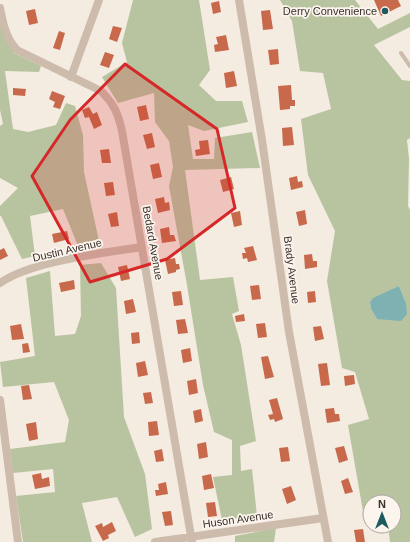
<svg xmlns="http://www.w3.org/2000/svg" width="410" height="542" viewBox="0 0 410 542" font-family="Arial,sans-serif">
<rect width="100%" height="100%" fill="#f4ebe1"/>
<path fill="#b8c4a0" fill-rule="evenodd" d="M133 0H199L210 70 199 85 216 101H242L248 122 204 131 188 125 193 159H214L215 138 252 132 260 168 185 170 200 280 233 277 239 311 232 314 241 345 256 441 240 446 241 471 252 469 257 516 222 520 213 477 232 475V440L214 432 203 385 187 285 169 186 173 167 169 141 155 122 154 93 118 103 102 77 127 62 122 43Z
M280 0H355L378 29 410 13V27L374 45 402 80 410 81V138L407 140 409 159 408 206 410 210V542H390L388 526H394V502H370V523H365L348 425 369 419 355 372 342 368 327 281 335 231 308 175 301 119 331 109 323 73 300 71 292 21ZM399 286 406 303 377 319 371 309 370 302Z
M0 22 14 53 41 66 39 72 5 71 13 129 28 132 56 125 66 103 75 106 83 135 84 172 99 241 78 246 63 209 30 216 35 256 22 259 1 216H0V206L18 188 0 178V126L3 124 0 110Z
M101 263 116 288 124 417 145 474 152 529 135 537 117 497 82 503 92 542H23L16 496 55 492 53 469 13 473 10 449 65 442 69 420 54 382 3 387 0 362 35 356 26 278 50 271 55 336 75 334 81 316 80 265Z
M276 528 274 542H235V536Z"/>
<path fill="#7fb0b2" d="M399 286 406 303 407 314 401 321 377 319 371 309 370 302 373 298Z"/>
<path fill="#c8694b" d="M374 0H398L401 6 381 16Z
M219 1 221 12 213 14 211 3Z
M35 9 38 23 29 25 26 11Z
M270 10 273 29 263 30 261 11Z
M113 26 122 28 117 42 109 39Z
M59 31 65 33 60 50 53 48Z
M226 35 229 50 215 52 214 45 218 44 216 37Z
M278 49 279 64 270 65 268 50Z
M105 52 114 55 109 68 100 65Z
M234 71 237 86 226 88 224 73Z
M291 85 292 100H295V106H290V109L280 110 278 86Z
M13 88 26 89 25 96 13 95Z
M52 91 65 96 60 109 53 107 55 102 49 99Z
M146 105 149 119 140 121 137 107Z
M89 107 93 114 97 112 102 125 94 129 89 117 85 118 82 110Z
M292 127 294 145 283 146 282 128Z
M152 133 155 147 147 149 143 135Z
M208 140 210 154 196 156 195 150 200 149 199 141Z
M109 149 111 163H102L100 150Z
M159 163 162 177 153 179 150 165Z
M297 176 298 182 302 181 303 187 291 190 289 178Z
M231 177 234 189 223 192 220 180Z
M113 182 115 195 106 196 104 183Z
M164 197 165 203 169 202 170 210 158 213 155 199Z
M305 210 307 224 299 226 296 212Z
M240 211 242 225 234 227 231 213Z
M117 212 119 226 111 227 108 214Z
M169 227 170 235H174L176 241 162 243 160 229Z
M67 231 69 239 54 243 52 234Z
M253 246 257 260 248 262 247 258 243 259 242 253H246L244 248Z
M4 248 8 256 0 260V250Z
M312 254 313 261H317V267L305 269 304 255Z
M175 258 176 264H179L180 269 176 270V272L168 274 165 260Z
M127 265 130 279 121 281 118 267Z
M74 280 75 289 61 292 59 283Z
M259 285 261 299 252 300 250 286Z
M181 291 183 305 174 306 172 292Z
M315 291 316 302 308 303 307 292Z
M133 299 136 312 126 314 124 301Z
M244 314 245 321 236 322 235 316Z
M185 319 188 333 178 334 176 320Z
M265 323 267 337 258 338 256 324Z
M21 324 24 339 12 340 10 326Z
M321 326 324 339 315 341 313 327Z
M139 332 140 343 132 344 131 333Z
M28 343 30 352 23 353 22 344Z
M190 348 192 361 183 363 181 350Z
M268 356 274 377 265 379 261 357Z
M145 361 148 375 138 377 136 363Z
M327 363 330 385 321 386 318 364Z
M354 375 355 384 345 386 344 376Z
M196 379 198 393 189 395 187 381Z
M29 385 32 399 23 400 21 386Z
M151 392 153 403 145 404 143 393Z
M277 398 283 419 275 422 274 419 270 420 268 415 273 414 269 400Z
M334 408 335 414H339L340 421 327 423 325 409Z
M201 409 203 421 195 423 193 411Z
M157 421 159 435 149 436 148 422Z
M36 422 38 439 29 441 26 424Z
M206 442 208 457 199 459 197 444Z
M344 446 348 460 339 463 335 448Z
M288 447 290 461 281 462 279 448Z
M162 449 164 461 156 462 154 451Z
M41 473 42 479 49 477 50 486 35 489 32 475Z
M211 474 214 488 204 490 202 476Z
M348 478 353 492 345 494 341 481Z
M166 482 168 494 156 496 155 490H159L158 484Z
M291 486 296 500 287 504 282 489Z
M215 502 217 516 208 517 206 503Z
M171 511 173 525 165 526 162 512Z
M112 522 116 531 108 535 109 538 103 541 95 526 102 523 103 527Z
M363 529 365 542H356L354 530Z"/>
<g fill="none" stroke-linecap="round" stroke-linejoin="round">
<path stroke="#cdbbac" stroke-width="4" d="M401 53 410 66"/>
<path stroke="#cdbbac" stroke-width="8" d="M239 0 262 140 289 332 328 542
M0 8C3 24 6 38 17 50L101 91C114 104 118 113 122 131L192 542
M71 77 99 0
M0 283C31 261 104 253 142 247
M0 400 18 542
M155 542 323 518"/>
</g>
<path fill="#d62828" fill-opacity="0.2" stroke="#d62828" stroke-width="3" stroke-linejoin="round" d="M125 64 217 129 235 208 167 259 90 282 32 176 70 120Z"/>
<circle fill="#1f5a5e" stroke="#fbf5ee" stroke-width="1.5" cx="385" cy="11" r="4"/>
<g text-anchor="middle" stroke-width="3.5" stroke-linejoin="round" paint-order="stroke">
<g font-size="11" fill="#3b302b" stroke="#fbf5ee" text-anchor="end">
<text x="377" y="15">Derry Convenience</text>
</g>
<g font-size="11" fill="#3b302b" stroke="#fbf5ee">
<text transform="translate(153 243) rotate(80)" y="4">Bedard Avenue</text>
<text transform="translate(67 250) rotate(-13)" y="4">Dustin Avenue</text>
<text transform="translate(292 270) rotate(83)" y="4">Brady Avenue</text>
<text transform="translate(238 519) rotate(-8)" y="4">Huson Avenue</text>
</g>
</g>
<g transform="translate(382 514)"><circle r="19" fill="#fbf5ee" stroke="#aea6a0"/>
<path d="M0-3L7 15L0 10L-7 15Z" fill="#1f5a5e"/>
<text y="-6" font-size="11" font-weight="bold" text-anchor="middle" fill="#3b302b">N</text>
</g>
</svg>
